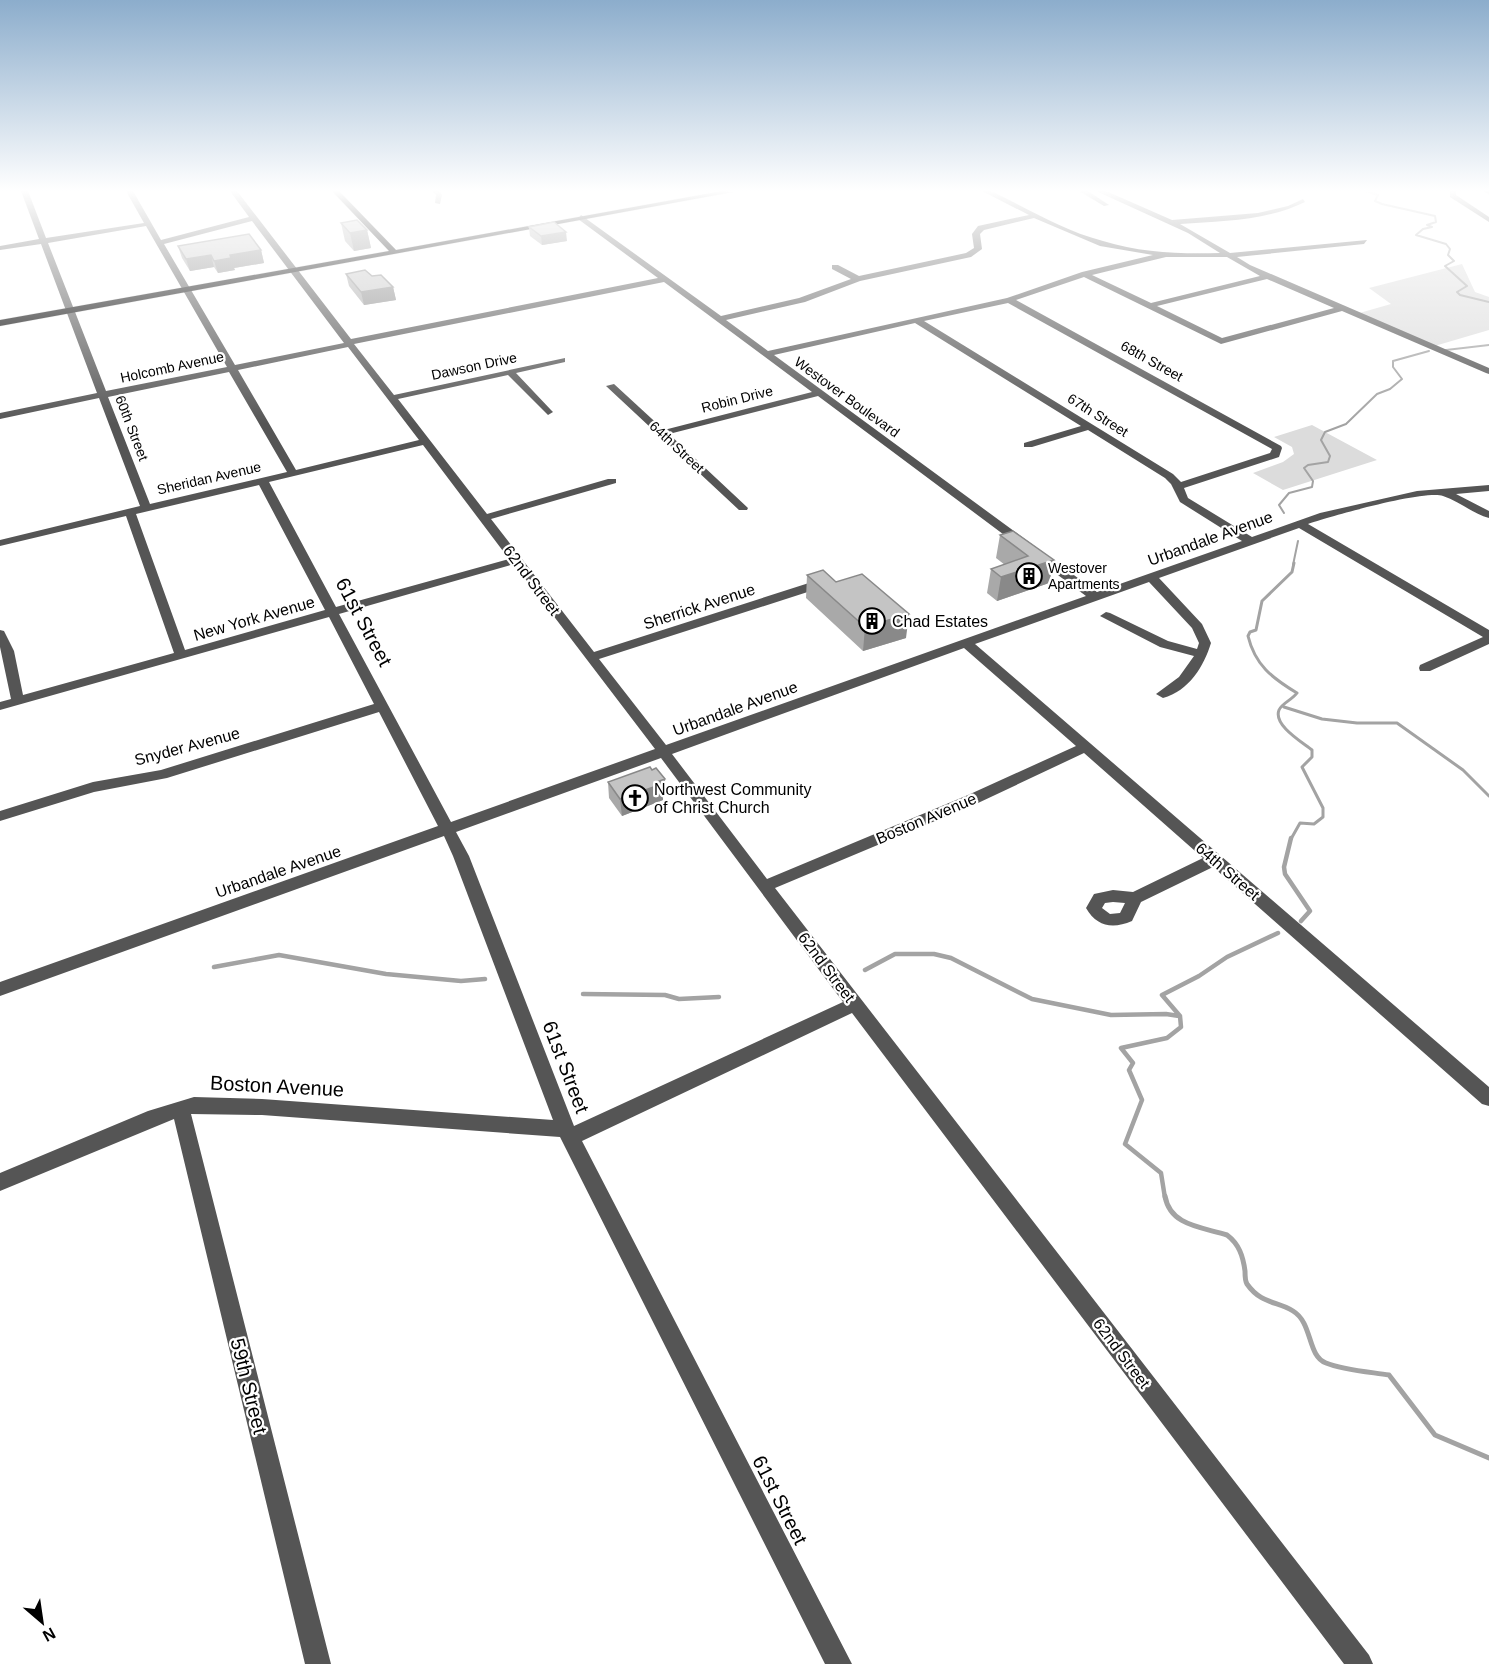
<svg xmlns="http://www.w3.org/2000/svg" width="1489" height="1664" viewBox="0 0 1489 1664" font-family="Arial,sans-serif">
<rect width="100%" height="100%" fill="#fff"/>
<path fill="#dcdcdc" d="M1462 264 1475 292 1489 297V330L1438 345 1434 348 1356 314 1391 304 1369 288Z
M1312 425 1377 460 1283 490 1253 473 1283 462 1294 454 1292 447 1274 437Z"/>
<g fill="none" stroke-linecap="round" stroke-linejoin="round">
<path stroke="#a3a3a3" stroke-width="2" d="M1366 191 1378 195 1375 201 1382 204 1435 216 1436 222 1427 225 1432 227 1423 229 1416 235 1446 244 1450 249 1448 255 1454 261 1445 266 1467 286 1457 292 1460 295 1489 302
M1446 350 1489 345
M1284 513 1279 505 1289 493 1312 487 1313 481 1304 468 1308 465 1328 462 1330 456 1321 440 1325 432 1346 424 1377 394 1390 389 1402 379 1393 367V361L1429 351
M1293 565 1298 541"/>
<path stroke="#a3a3a3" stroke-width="3" d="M1284 707 1322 719 1357 723H1397L1463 770 1489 796
M1291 839 1300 823 1314 824 1323 817V808L1302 767 1312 757V750C1302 742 1273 725 1279 710 1282 703 1292 700 1297 693 1272 678 1255 665 1248 636L1250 632 1256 630 1262 601 1292 572 1294 563"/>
<path stroke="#a3a3a3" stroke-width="4.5" d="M1291 838 1284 867 1285 874 1310 911 1301 921
M214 967 279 955 386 974 461 981 485 979
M865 970 895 954H934L951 958 1032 999 1111 1015 1166 1014 1179 1016
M583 994 665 995 679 999 719 997
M1165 1198 1161 1173 1125 1144 1142 1100 1129 1070 1133 1063 1121 1048 1167 1038 1181 1027 1180 1016 1162 995 1199 976 1227 957 1278 933"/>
<path stroke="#a3a3a3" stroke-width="5" d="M1165 1196C1170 1226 1202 1227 1227 1235 1239 1244 1243 1256 1245 1271 1245 1275 1245 1281 1247 1284 1261 1304 1277 1301 1293 1311 1313 1323 1307 1356 1326 1363 1343 1370 1370 1372 1389 1375L1435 1435 1489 1458"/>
<g stroke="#dbdbdb" stroke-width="1">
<path id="major" d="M332 191H339L396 250 722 191 733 192 0 326V320L389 251Z
M1483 191H1489V194Z"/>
</g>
<path fill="#555" fill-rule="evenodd" d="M21 191H28L46 238 144 223 126 191H133L161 240 249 217 230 191H237L351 339 658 278 578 219 581 215 721 316 799 298 851 279 832 269V265H838L859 276 966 253 974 248 972 234 978 226 1029 215 982 191H991C1029 209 1062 230 1103 241 1141 253 1181 254 1220 253L1188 233 1096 191H1106L1172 220 1258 213 1288 206 1303 199 1305 202C1266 221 1223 221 1180 224L1230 253 1367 240 1364 244 1237 257 1250 265 1489 368V374L1486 373 1342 311 1221 344 1084 277 1016 300 1281 446 1282 448 1279 457 1184 488 1188 498 1252 537 1320 513 1417 491 1489 485V491L1456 494 1489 511V518C1473 514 1459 501 1443 496 1424 490 1331 516 1308 524L1489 630V644L1430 671H1420L1419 668 1420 665 1483 637 1299 528 1159 578 1202 624 1211 643C1204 666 1189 691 1163 698L1156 694 1179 677 1194 656 1160 647 1100 616 1106 612 1110 613 1168 641 1197 649 1199 643 1192 628 1149 582 975 644 1489 1087V1106L1482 1104 1213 867 1141 902 1132 921C1113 929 1097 927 1086 908L1094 894 1113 890 1133 892 1203 858 1084 753 978 803 775 888 1369 1655 1373 1664H1344L852 1013 582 1141 852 1664H825L560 1137 262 1115 191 1114 331 1664H305L174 1119 0 1191V1173L148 1111 194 1097 262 1099 553 1120 453 856 444 836 0 996V982L438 826 379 712 167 778 94 792 0 821V811L93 782 161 770 374 704 329 617 0 710V702L11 699 0 647V630L4 631 14 651 23 695 174 653 126 516 0 546V540L140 506 99 398 0 419V413L97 393 41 244 0 250V246L39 239ZM1034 218 1100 246 1153 255 1082 272 1007 298 768 351 726 320 805 302 860 281 971 257 982 249 980 234 984 230ZM252 221 344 343 235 365 164 244ZM146 226 227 367 106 391 48 243ZM1166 257H1227L1260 276 1151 303 1092 275ZM1267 279 1334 308 1222 338 1157 306ZM664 282 812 392 664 430 614 384 606 386 739 510H747L748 508 669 434 818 396 1086 596 666 745 599 659 820 588V582H812L594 652 491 519 616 483V479H608L487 514 398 399 508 375 548 415 553 412 551 410 516 373 565 362V358L394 395 354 344ZM1008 303 1272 449 1270 453 1181 482 1173 474 924 321ZM915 323 1081 426 1024 443V447H1032L1088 430 1165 478 1171 484 1180 502 1242 541 1097 592 774 355ZM348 347 419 440 296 470 238 370ZM229 372 287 472 150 504 108 397ZM423 445 509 559 336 607 269 482ZM259 485 325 610 185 650 136 514ZM514 564 655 749 451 822 339 614ZM964 648 1076 746 968 795 767 879 672 754ZM661 758 843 1002 574 1126 469 856 456 832ZM1113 902 1125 903 1120 913 1110 914 1102 908 1105 903Z
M432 191H439L442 195 440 204 435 203 436 195Z
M1079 191H1088L1109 205 1104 206Z
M1450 191H1456V195L1489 217V222L1450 197Z"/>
<use href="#major" fill="#000" fill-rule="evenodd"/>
</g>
<path fill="#a9a9a9" d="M341 223 367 230 371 248 354 251 345 241Z
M529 227 567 241 542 245 530 236Z
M178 246 261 250 264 263 234 268 235 270 218 273 214 267 190 271 182 258Z
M346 274 372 276 393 287 396 300 364 305 349 286Z
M1000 535 1054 560 1049 583 997 601 987 593 991 569 1005 565 996 558Z
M807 575 836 582 906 638 863 651 806 598Z
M608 782 666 795 663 796V800L622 816 609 798Z"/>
<path fill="#898989" d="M367 230 371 248 354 251 350 233Z
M566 232 567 241 542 245 541 236Z
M261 250 264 263 234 268 235 270 218 273 214 261 230 255Z
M211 255 214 267 190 271 186 259Z
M393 287 396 300 364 305 361 292Z
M1054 560 1049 583 997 601 1001 577Z
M909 614 906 638 863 651 865 627Z
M665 779 666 795 663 796V800L622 816 620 799Z"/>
<path fill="#c4c4c4" stroke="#898989" stroke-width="1.5" d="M357 220 367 230 350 233 341 223Z
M554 222 566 232 541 236 529 227Z
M249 234 261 250 230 255 231 258 214 261 211 255 186 259 178 246Z
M365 270 372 276 381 275 393 287 361 292 346 274Z
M1013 531 1054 560 1001 577 991 569 1028 556 1000 535Z
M823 570 836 582 862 574 909 614 865 627 807 575Z
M650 767 652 770 656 768 665 779 659 781 662 784 620 799 608 782Z"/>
<linearGradient id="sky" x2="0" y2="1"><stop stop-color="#8cadcc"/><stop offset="0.45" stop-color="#fff"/><stop offset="1" stop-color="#fff" stop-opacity="0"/></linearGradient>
<rect width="1489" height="424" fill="url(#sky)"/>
<defs>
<g id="building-ring" transform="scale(1.35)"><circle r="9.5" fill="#fff" stroke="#000" stroke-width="1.5"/><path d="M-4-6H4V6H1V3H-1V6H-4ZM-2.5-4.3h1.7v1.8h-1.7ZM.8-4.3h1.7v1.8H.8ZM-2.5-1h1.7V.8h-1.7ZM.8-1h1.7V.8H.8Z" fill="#000"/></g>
<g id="church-ring" transform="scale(1.35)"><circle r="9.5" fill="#fff" stroke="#000" stroke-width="1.5"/><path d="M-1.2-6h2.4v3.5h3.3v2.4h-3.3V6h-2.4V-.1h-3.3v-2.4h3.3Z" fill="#000"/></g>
</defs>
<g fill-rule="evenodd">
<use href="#building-ring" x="1029" y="576"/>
<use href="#building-ring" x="872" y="621"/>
<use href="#church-ring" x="635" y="798"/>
</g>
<g text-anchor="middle" stroke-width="4.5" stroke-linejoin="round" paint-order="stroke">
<g font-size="14" fill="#000" stroke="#fff">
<text transform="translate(1152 361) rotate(29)" y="5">68th Street</text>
<text transform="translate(474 366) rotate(-12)" y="5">Dawson Drive</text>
<text transform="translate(172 367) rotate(-12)" y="5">Holcomb Avenue</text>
<text transform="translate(847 397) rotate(36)" y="5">Westover Boulevard</text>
<text transform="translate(737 399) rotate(-14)" y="5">Robin Drive</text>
<text transform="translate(1098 415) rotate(32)" y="5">67th Street</text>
<text transform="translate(132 428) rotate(69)" y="5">60th Street</text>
<text transform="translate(677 447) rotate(43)" y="5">64th Street</text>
<text transform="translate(209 478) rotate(-13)" y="5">Sheridan Avenue</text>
</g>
<g font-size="14" fill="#000" stroke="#fff" text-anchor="start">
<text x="1048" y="573">Westover<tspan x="1048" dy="16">Apartments</tspan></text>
</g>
<g font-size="16" fill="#000" stroke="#fff">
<text transform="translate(1210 538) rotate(-20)" y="6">Urbandale Avenue</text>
<text transform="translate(532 580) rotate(53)" y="6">62nd Street</text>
<text transform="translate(699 606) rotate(-18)" y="6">Sherrick Avenue</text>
<text transform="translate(254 618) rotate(-16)" y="6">New York Avenue</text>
<text transform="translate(735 708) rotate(-20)" y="6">Urbandale Avenue</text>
<text transform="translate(187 746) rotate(-15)" y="6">Snyder Avenue</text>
<text transform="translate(926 818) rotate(-23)" y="6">Boston Avenue</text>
<text transform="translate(278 871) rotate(-19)" y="6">Urbandale Avenue</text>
<text transform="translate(1228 871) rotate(41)" y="6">64th Street</text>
<text transform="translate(827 967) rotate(53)" y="6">62nd Street</text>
<text transform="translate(1122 1353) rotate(53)" y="6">62nd Street</text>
</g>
<g font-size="16" fill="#000" stroke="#fff" text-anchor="start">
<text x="892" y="627">Chad Estates</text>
<text x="654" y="795">Northwest Community<tspan x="654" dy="18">of Christ Church</tspan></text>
</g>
<g font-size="20" fill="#000" stroke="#fff">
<text transform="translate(364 622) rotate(62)" y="7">61st Street</text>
<text transform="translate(566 1067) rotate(69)" y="7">61st Street</text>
<text transform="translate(277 1086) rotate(3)" y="7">Boston Avenue</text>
<text transform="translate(249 1386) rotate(76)" y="7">59th Street</text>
<text transform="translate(780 1500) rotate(63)" y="7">61st Street</text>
</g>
</g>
<g transform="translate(42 1622) rotate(151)" stroke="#ffffff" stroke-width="4.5" paint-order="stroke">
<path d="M0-4.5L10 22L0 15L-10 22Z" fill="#000000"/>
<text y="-9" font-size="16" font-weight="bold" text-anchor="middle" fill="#000000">N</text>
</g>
</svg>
